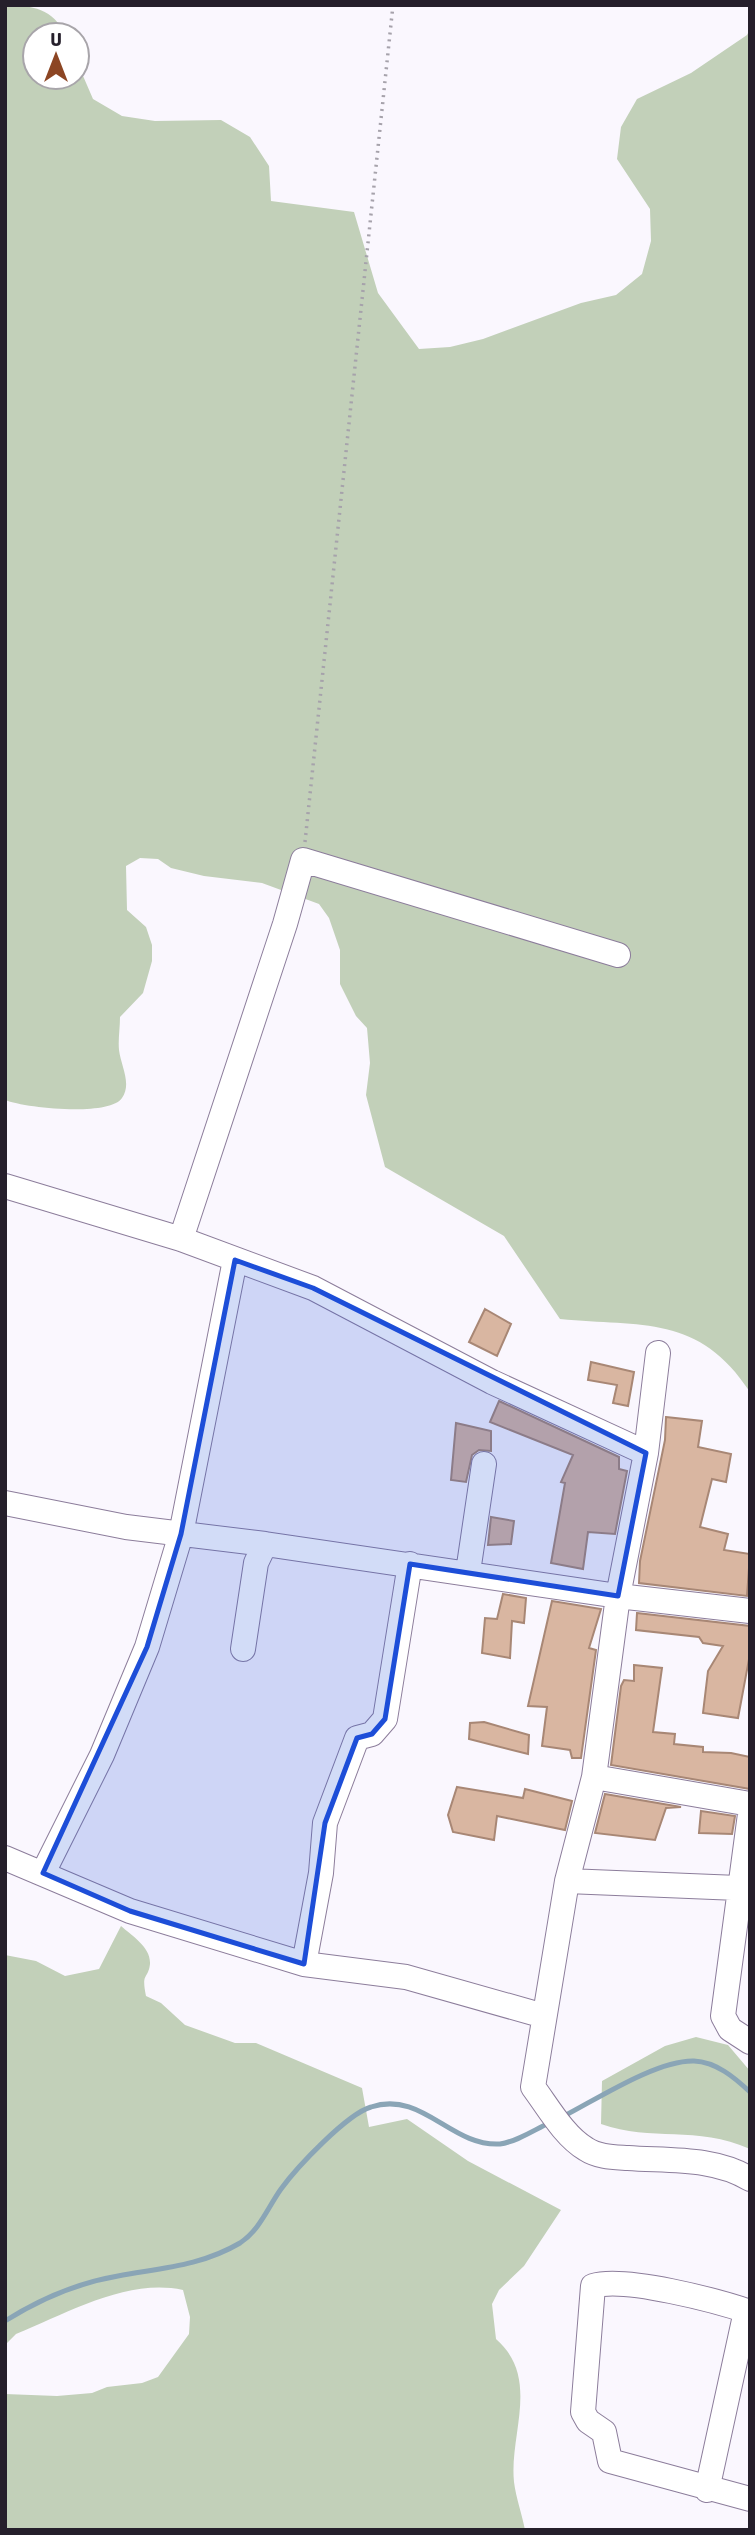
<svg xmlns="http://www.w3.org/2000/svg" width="755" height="2535" viewBox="0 0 755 2535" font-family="'Asap Condensed',sans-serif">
<rect width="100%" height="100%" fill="#faf7fe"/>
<path fill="#c2d0b9" d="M5 5C32 5 54 9 65 35H35V77H77V62L93 99 122 116 155 121 221 120 250 137 269 166 271 201 354 212 378 293 419 349 450 347 483 339 581 303 616 295 642 274 651 241 650 209 617 159 621 127 637 99 691 73 747 35 750 29V1392C699 1314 642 1327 560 1319L504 1236 385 1167 366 1095 370 1063 367 1028 356 1016 340 984V950L329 918 319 904 262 883 204 876 171 868 158 859 140 858 126 866 127 910 146 927 152 945V961L143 993 120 1017C120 1028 118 1040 119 1050 121 1066 132 1084 122 1098 109 1117 25 1108 5 1100Z
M121 1926C132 1936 151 1947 150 1964 148 1980 141 1972 146 1996L161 2003 185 2025 235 2043H256L362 2088 369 2127 407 2119 468 2161 561 2210 524 2266 499 2290 492 2304 496 2339C541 2378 509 2434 514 2482 516 2498 522 2514 525 2530H5V2394L57 2396 92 2393 107 2387 142 2383 158 2377 189 2334 190 2317 183 2290C127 2278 68 2313 16 2334L5 2345V1955L36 1961 65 1976 99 1969Z
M696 2037 728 2045 750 2071V2149C696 2125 652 2142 601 2124L602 2081 665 2046Z"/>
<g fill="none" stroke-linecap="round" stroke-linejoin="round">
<path stroke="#8aa5b6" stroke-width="5" d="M564 2116C597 2099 657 2060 694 2061 716 2062 734 2077 750 2092
M5 2321C40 2299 77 2283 118 2276 161 2268 201 2266 240 2243 260 2230 268 2207 281 2189 297 2167 347 2114 371 2107 422 2090 451 2147 500 2144 516 2142 534 2130 549 2123"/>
</g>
<path fill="#d9b6a1" stroke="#a88775" stroke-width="2" d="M485 1309 511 1324 497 1356 469 1342Z
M591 1362 634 1372 628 1406 613 1403 617 1385 588 1380Z
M499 1401 619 1457V1469L627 1471 615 1534 588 1532 583 1569 551 1563 565 1483 561 1482 573 1455 490 1422Z
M666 1417 702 1421 698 1447 731 1454 726 1482 712 1479 700 1527 728 1534 724 1550 750 1554 747 1596 639 1583 640 1561 665 1440Z
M456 1423 491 1431V1451L479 1450 472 1455 466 1482 451 1480Z
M491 1517 514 1521 511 1544 488 1545Z
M503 1594 526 1598 524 1623 512 1621 510 1658 482 1653 485 1618 497 1619Z
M552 1601 601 1609 589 1648 596 1650 581 1758H572L570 1750 542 1746 547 1707 528 1706Z
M637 1613 750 1626V1654L738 1718 703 1713 708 1671 723 1646 703 1643 699 1637 636 1630Z
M634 1665 662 1668 653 1732 675 1734 674 1744 703 1747V1752L731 1753 750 1757V1789L611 1765 621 1686 624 1680 634 1681Z
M484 1722 529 1735 528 1754 469 1739 470 1723Z
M457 1787 523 1798 525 1789 572 1801 565 1830 497 1816 494 1840 453 1832 448 1815Z
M605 1794 681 1807 666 1808 655 1840 595 1833Z
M701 1811 735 1816 732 1834 699 1833Z"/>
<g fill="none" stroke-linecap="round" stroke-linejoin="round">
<g stroke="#8c7d9b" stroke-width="26">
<path id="minor" d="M5 1186 181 1239 313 1288 492 1382 646 1453
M181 1239 285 924 303 860 618 955
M658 1353 646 1453 618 1596 594 1777 567 1881 533 2087C548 2107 564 2136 586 2149 598 2157 614 2157 628 2158 668 2161 714 2157 750 2179
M5 1503 126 1527 265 1544 618 1596 750 1611
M468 1572 484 1464
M243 1649 256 1563 265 1544
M594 1777 750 1804
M750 1814 723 2016 730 2029 750 2042
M5 1858 130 1911 304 1964 406 1977 544 2016
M43 1873 102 1755 147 1647 181 1534 235 1260
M567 1881 738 1888
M304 1964 321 1873 325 1823 357 1738 372 1734 385 1719 410 1564
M750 2312C718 2301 624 2276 593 2286L583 2412 588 2421 604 2432 610 2461 750 2499
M707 2490 746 2311"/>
</g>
<path stroke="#a6a2ab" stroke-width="3.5" stroke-dasharray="2 5" stroke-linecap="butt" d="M305 842 393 5"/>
<use href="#minor" stroke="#fff" stroke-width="24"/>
</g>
<path fill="#1d4ed8" fill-opacity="0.2" stroke="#1d4ed8" stroke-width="5" stroke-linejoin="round" d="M235 1260 313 1288 646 1453 618 1596 410 1564 385 1719 372 1734 357 1738 325 1823 304 1964 130 1911 43 1873 147 1647 181 1534Z"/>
<rect width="755" height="2535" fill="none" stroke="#251f2b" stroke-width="14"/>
<g transform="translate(56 56)"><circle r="33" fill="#ffffff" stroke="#a8a5aa" stroke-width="2"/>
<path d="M0-5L12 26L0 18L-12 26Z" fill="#8c4523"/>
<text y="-10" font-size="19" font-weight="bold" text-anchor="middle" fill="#251f2b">U</text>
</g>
</svg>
